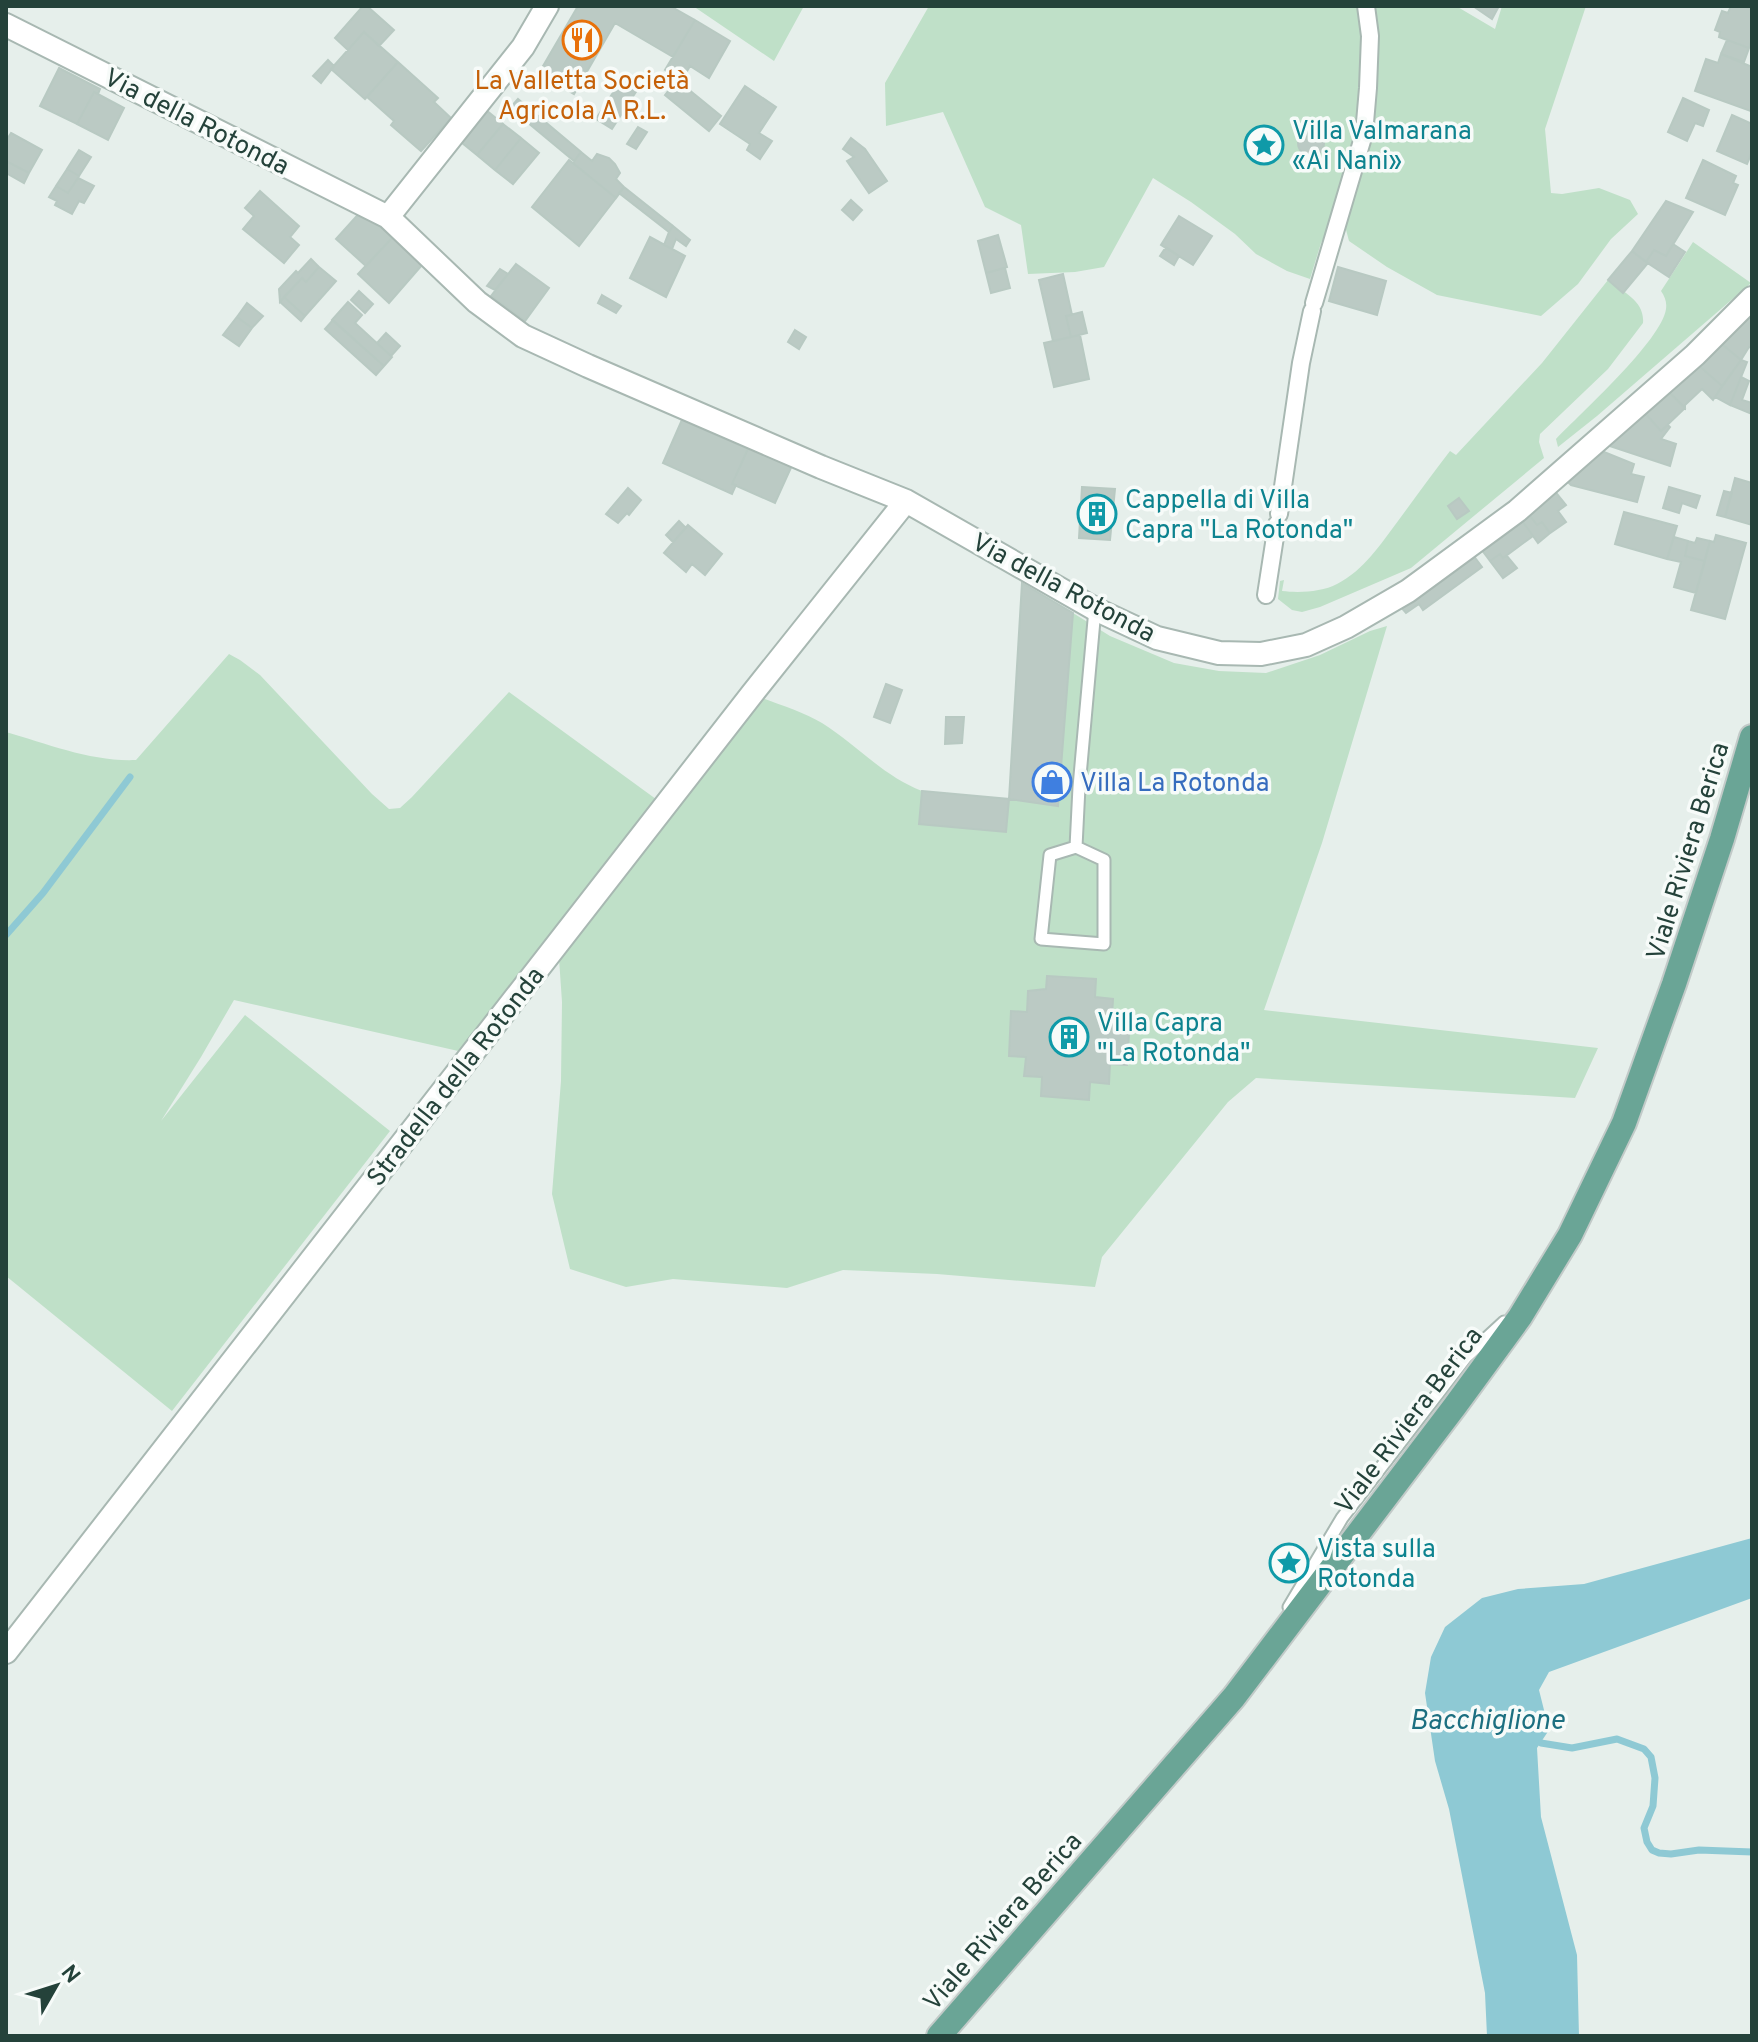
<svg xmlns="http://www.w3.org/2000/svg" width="1758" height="2042" viewBox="0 0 1758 2042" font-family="Overpass,sans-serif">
<rect width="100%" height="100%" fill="#e6efeb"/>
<path fill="#bfe0c8" d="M693 6H804L774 61Z
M929 6H1361L1362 89 1358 137 1336 213 1321 243 1310 279 1287 271 1256 254 1235 234 1191 202 1153 178 1104 267 1075 272 1028 274 1021 225 985 207 943 112 886 126 885 83Z
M1366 6H1456L1495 29 1502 6H1586L1545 129 1551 193 1562 194 1599 188 1630 200 1638 214 1611 239 1578 284 1541 316 1437 295 1387 267 1349 241 1341 211 1364 134Z
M1693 242 1751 283 1597 416 1558 447 1556 439C1580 414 1662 340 1666 309 1667 302 1665 297 1661 291Z
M1608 280C1623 292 1645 301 1643 323L1608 369 1540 434 1539 442 1544 458 1411 568 1320 607 1302 612 1292 610 1278 599 1280 581 1284 580 1282 591C1299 593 1322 592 1337 584 1364 570 1380 545 1398 521 1415 498 1432 474 1450 451L1456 455 1542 363Z
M1073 613 1110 636 1174 663 1219 671 1266 673 1320 655 1370 631 1387 626 1322 843 1264 1010 1598 1048 1575 1098 1256 1078 1228 1102 1102 1257 1095 1287 937 1274 843 1270 787 1288 673 1279 626 1287 570 1269 552 1194 561 1081 562 1002 558 944 752 694C774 703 803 711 822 723 857 745 883 776 922 791L919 824 1006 832 1009 799 1057 806Z
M229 654 240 660 260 675 372 794 389 809 400 808 412 797 509 692 660 802 467 1053 234 1000 201 1057 161 1121 245 1015 390 1131 172 1411 6 1276V732C48 744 92 762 136 760Z"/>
<path fill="#8ec9d4" d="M1752 1538V1598L1549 1672 1539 1690 1549 1730 1537 1748 1541 1817 1577 1955 1579 2036H1487L1485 1993 1449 1809 1435 1761 1425 1693 1431 1657 1445 1627 1482 1598 1518 1589 1584 1584Z"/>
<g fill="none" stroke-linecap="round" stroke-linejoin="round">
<path stroke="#8ec9d4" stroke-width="7" d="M6 935 43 893 130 777
M1541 1743 1572 1748 1617 1739 1644 1749 1651 1757 1655 1778 1653 1806 1644 1828 1647 1842 1652 1850 1659 1853 1671 1854 1699 1850 1752 1852"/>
</g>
<path fill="#bbcac4" stroke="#b8c9c2" stroke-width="2" d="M363 6H367L394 30 379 46 364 32 348 50 335 38Z
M578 6H670L695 20 673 57 615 23 574 94 539 73Z
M1473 6H1499L1492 19Z
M1731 6H1743L1752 9V40L1749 48 1719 37 1720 32 1715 30 1722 11 1728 13Z
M695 20 730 41 709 78 690 66 682 80 665 70Z
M364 32 398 62 365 99 331 69Z
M1727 40 1749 48 1744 62 1721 54Z
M1721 54 1752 67 1751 111 1695 91 1706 59 1718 63Z
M328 60 334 66 321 83 313 76Z
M398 62 438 98 434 102 451 118 421 151 391 125 394 121 367 97Z
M59 68 100 89 98 94 94 92 77 124 40 106Z
M625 74 641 84 612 129 596 119Z
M677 80 721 116 709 131 665 95Z
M745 86 776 107 759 133 772 141 760 159 747 150 750 144 720 124Z
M94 92 124 108 108 140 77 124Z
M1683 98 1709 110 1703 126 1695 123 1687 141 1668 132Z
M518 99 581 152 574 161 510 108Z
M486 110 503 124 477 155 461 142Z
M1732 115 1752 124V152L1747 164 1717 151Z
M503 124 521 138 495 170 477 155Z
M638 127 647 132 636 149 627 144Z
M1298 143a13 13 0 1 1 26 0a13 13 0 1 1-26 0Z
M11 133 42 150 29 173 6 161V141Z
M521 138 539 153 513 184 495 170Z
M851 138 865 149 887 181 869 193 847 161 854 157 843 149Z
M79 150 91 157 79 176 67 169Z
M581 152 592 161 597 154 609 158 615 164 620 173 616 179 624 187 616 198 573 163Z
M569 160 616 198 579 246 532 207Z
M1703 160 1736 176 1733 183 1738 185 1725 215 1686 198Z
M6 161 29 173 24 183 6 173Z
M67 169 79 176 68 193 56 186Z
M78 178 94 186 84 203 79 201 72 214 55 205 57 201 49 197 56 186 68 193Z
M624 187 673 226 669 232 619 193Z
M260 191 299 226 290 237 299 245 284 263 243 229 254 216 245 208Z
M851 200 862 210 853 220 842 210Z
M1666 201 1693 212 1666 256 1654 250 1646 262 1632 251Z
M364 208 393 237 366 266 336 239Z
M1179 216 1212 236 1193 265 1161 245Z
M673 226 690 240 686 246 676 239 672 249 664 245 669 232Z
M998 235 1007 267 986 273 978 241Z
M393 237 422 265 389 303 358 274Z
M650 237 685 256 666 297 630 278Z
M1673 244 1685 252 1669 277 1646 262 1654 250 1666 256Z
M1166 247 1179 256 1174 265 1160 256Z
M1632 251 1648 263 1623 293 1608 280Z
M311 259 319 267 306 282 302 278 280 302 279 289 296 271 298 273Z
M516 264 549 288 525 321 491 296Z
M319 267 336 281 305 316 284 297 302 278 306 282Z
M1338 267 1386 281 1377 315 1329 301Z
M1005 268 1010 288 991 293 986 273Z
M500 269 508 274 495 290 487 286Z
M1063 274 1072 315 1066 316 1071 337 1053 341 1039 280Z
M359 291 373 304 365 313 351 300Z
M602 295 621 306 616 313 598 303Z
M284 297 305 316 301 321 280 302Z
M348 302 362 315 355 323 392 357 384 366 332 320Z
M247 303 263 316 252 328 237 317Z
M1752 305V348L1749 347 1741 360 1718 341Z
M1082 312 1087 333 1071 337 1066 316Z
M237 317 252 328 239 346 223 335Z
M333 320 384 366 376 375 325 329Z
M795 330 806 337 799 349 788 342Z
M386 333 400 346 391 356 377 343Z
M1080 335 1089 379 1054 387 1044 343Z
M1718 341 1741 360 1722 386 1697 364Z
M1741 360 1747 362 1730 405 1715 397Z
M1697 364 1722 386 1713 400 1702 389 1685 405V408L1669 392Z
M1741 377 1749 381 1742 400 1752 403V414L1730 405Z
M1669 392 1685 408 1661 431 1645 413Z
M685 413 749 447 732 484 736 485 732 494 663 463Z
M1645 413 1661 431 1668 425 1670 427 1661 439 1676 444 1670 466 1607 445Z
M751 442 794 461 775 503 732 484Z
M1604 452 1634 464 1631 474 1644 477 1637 502 1571 485 1566 480Z
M1735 478 1752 483V525L1725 517Z
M1082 487 1115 489 1110 540 1079 538Z
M1669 487 1700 496 1696 508 1682 503 1679 513 1663 508Z
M628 488 641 500 629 515 627 513 618 523 606 514Z
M1553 489 1566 505 1558 511 1566 522 1550 533 1542 522 1537 525 1525 509Z
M1724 491 1732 493 1725 517 1717 515Z
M1459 498 1469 511 1457 519 1448 506Z
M1525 509 1537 525 1542 522 1550 533 1538 543 1518 515Z
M1624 512 1677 526 1667 559 1615 544Z
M1518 515 1533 536 1503 558 1500 554 1490 561 1478 545Z
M679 521 686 528 673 542 666 535Z
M688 525 722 554 705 575 692 564 686 572 664 553Z
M1716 535 1746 543 1725 619 1691 610 1710 541 1714 542Z
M1674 537 1688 541 1685 556 1705 561 1696 593 1674 587 1681 562 1667 559Z
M1697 538 1710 541 1705 561 1685 556 1688 541 1695 543Z
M1470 551 1482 567 1423 610 1419 604 1406 613 1399 605Z
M1500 554 1503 558 1507 556 1517 568 1503 578 1490 561Z
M1022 583 1073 613 1058 806 1009 799Z
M886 684 902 690 890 723 874 717Z
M946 717H964L962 743 945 744Z
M922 791 1009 799 1006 832 919 824Z
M1047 976 1096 979 1095 997 1113 999 1112 1017 1130 1019 1127 1065 1110 1064 1109 1084 1090 1082 1089 1100 1041 1096 1042 1077 1024 1076 1026 1057 1009 1056 1011 1011 1027 1012 1028 991 1046 989Z"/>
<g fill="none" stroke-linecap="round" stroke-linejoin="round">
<g stroke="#a8b8b2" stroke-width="15">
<path id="service" d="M1076 847 1104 860V944L1041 939 1050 855 1076 847 1079 787 1095 609
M1289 1607 1342 1518 1466 1357 1504 1322"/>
</g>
<g stroke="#a8b8b2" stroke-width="20">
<path id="pedestrian" d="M1314 303 1364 134 1368 88 1370 36 1366 6
M1279 514 1301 363 1312 311
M1266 595 1277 524"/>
</g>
<g stroke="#a8b8b2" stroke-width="26">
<path id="minor" d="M6 25 388 217 477 302 523 336 588 366 821 467 906 501 1095 609 1157 638 1219 653 1261 654 1306 645 1346 627 1408 591 1517 511 1695 355 1752 298
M388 217 523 47 547 6
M6 1652 752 694 906 501"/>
</g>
<g stroke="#c2cac8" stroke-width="28">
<path id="primary" d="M939 2036 1234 1697 1455 1406 1520 1317 1570 1235 1624 1123 1674 984 1722 839 1752 737"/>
</g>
<use href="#service" stroke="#fff" stroke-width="11"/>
<use href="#pedestrian" stroke="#fff" stroke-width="16"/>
<use href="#minor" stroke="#fff" stroke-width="22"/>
<use href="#primary" stroke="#6aa596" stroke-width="24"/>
</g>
<defs>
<g id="restaurant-ring" transform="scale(2)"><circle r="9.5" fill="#f7fbf9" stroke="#e8710a" stroke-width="1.5"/><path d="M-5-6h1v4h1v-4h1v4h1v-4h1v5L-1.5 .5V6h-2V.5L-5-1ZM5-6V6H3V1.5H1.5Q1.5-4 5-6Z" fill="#e8710a"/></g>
<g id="sight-ring" transform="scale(2)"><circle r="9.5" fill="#f7fbf9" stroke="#0f9aa8" stroke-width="1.5"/><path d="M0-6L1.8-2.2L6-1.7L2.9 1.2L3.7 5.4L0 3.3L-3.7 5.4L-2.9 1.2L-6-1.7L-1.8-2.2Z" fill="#0f9aa8"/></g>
<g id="building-ring" transform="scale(2)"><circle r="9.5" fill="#f7fbf9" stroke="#0f9aa8" stroke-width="1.5"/><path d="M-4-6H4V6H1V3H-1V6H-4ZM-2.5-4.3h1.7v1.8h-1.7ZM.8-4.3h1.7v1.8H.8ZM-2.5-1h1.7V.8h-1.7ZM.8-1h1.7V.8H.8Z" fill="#0f9aa8"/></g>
<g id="shop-ring" transform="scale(2)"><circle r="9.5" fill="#f7fbf9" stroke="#3f7fe0" stroke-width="1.5"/><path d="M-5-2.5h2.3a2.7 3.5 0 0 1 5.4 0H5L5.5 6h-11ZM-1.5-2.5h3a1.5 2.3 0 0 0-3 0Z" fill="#3f7fe0"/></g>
</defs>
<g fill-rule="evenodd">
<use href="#restaurant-ring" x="582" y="40"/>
<use href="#sight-ring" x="1264" y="145"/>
<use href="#building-ring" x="1097" y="514"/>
<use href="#shop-ring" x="1052" y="782"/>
<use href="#building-ring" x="1069" y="1037"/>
<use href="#sight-ring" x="1289" y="1563"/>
</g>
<g text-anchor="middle" stroke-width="7" stroke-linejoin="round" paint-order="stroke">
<g font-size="26" fill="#c56008" stroke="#f7fbf9">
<text x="582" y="89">La Valletta Società<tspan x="582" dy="30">Agricola A R.L.</tspan></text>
</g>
<g font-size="26" fill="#24423a" stroke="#f7fbf9">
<text transform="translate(197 121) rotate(27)" y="9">Via della Rotonda</text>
<text transform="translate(1064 587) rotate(28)" y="9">Via della Rotonda</text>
<text transform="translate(1687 851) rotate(-73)" y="9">Viale Riviera Berica</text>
<text transform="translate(455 1076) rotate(-52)" y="9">Stradella della Rotonda</text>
<text transform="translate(1408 1420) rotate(-53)" y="9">Viale Riviera Berica</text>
<text transform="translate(1002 1921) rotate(-49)" y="9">Viale Riviera Berica</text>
</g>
<g font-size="26" fill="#0d838f" stroke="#f7fbf9" text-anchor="start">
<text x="1292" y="139">Villa Valmarana<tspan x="1292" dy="30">«Ai Nani»</tspan></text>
<text x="1125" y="508">Cappella di Villa<tspan x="1125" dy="30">Capra "La Rotonda"</tspan></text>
<text x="1097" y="1031">Villa Capra<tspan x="1097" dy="30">"La Rotonda"</tspan></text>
<text x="1317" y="1557">Vista sulla<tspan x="1317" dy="30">Rotonda</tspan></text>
</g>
<g font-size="26" fill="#366cbe" stroke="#f7fbf9" text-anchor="start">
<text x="1080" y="791">Villa La Rotonda</text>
</g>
<g font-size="28" font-style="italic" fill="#1c6f80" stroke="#f7fbf9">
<text x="1487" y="1729">Bacchiglione</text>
</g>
</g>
<rect width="1758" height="2042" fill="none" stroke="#24423a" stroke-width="16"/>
<g transform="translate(56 1986) rotate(51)" stroke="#f7fbf9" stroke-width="6" paint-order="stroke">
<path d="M0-6L14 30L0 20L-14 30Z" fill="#24423a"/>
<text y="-12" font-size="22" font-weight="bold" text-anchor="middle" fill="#24423a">N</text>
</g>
</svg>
